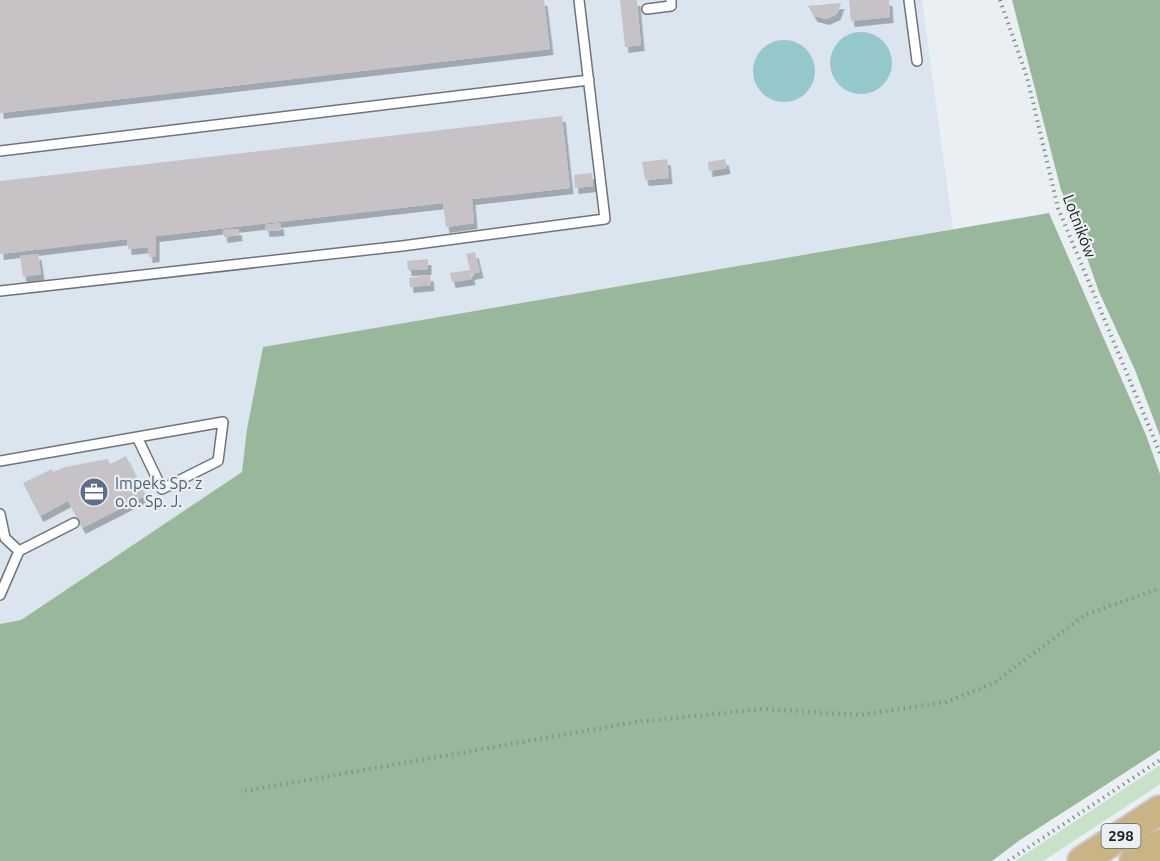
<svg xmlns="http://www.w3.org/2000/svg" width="1160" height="861" viewBox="0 0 1160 861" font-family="Ubuntu,sans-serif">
<defs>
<filter id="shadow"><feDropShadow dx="3.5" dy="6" stdDeviation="0" flood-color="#0004"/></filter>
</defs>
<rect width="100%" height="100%" fill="#eaeff3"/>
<path fill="#dae5ef" d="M0 0H922L953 229 264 347 247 429 242 472 21 620 0 624Z"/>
<path fill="#c8e2ca" d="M1160 765V784L1150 791 1043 861H1015Z"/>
<path fill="#99b89b" d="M1012 0H1160V436L1135 370 1099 292 1071 212 1061 190Z
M1049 213 1146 435 1160 474V750L1020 840 992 861H0V624L21 620 242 472 247 429 263 347Z"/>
<path fill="#95c8cb" d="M830 63a31 31 0 1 1 62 0a31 31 0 1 1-62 0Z
M753 71a31 31 0 1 1 62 0a31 31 0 1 1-62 0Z"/>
<path fill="#c7c2c6" filter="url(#shadow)" d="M0 0H544L550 49 0 113Z
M620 0H637L641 45 625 47Z
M849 0H889L890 17 851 21Z
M841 3 837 14 826 19 814 16 808 6Z
M562 116 570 188 472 199 474 223 446 227 443 203 156 236V256L149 257 148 247 128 249 127 239 0 254V181Z
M667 159 669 178 645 180 642 162Z
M725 159 727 168 709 171 708 162Z
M592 173 593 186 575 188 574 175Z
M280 223 281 230 266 231 265 225Z
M238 229 239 235 224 237 223 230Z
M475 252 480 272 471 274 472 279 452 282 450 273 470 270 466 254Z
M38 254 41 274 23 277 20 256Z
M428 259V269L408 270 407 261Z
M430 275 431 285 410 287 409 278Z
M126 456 145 496 82 528 68 501 40 516 23 483 52 469 53 472 65 467 108 459 110 464Z"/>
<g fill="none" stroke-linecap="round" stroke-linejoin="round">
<g stroke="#707478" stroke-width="12">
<path id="lane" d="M909 0 917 61
M647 9 671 6V0
M0 151 589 80
M0 291 402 246 605 219 579 0
M0 461 223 422 218 461 162 489 137 437
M0 514 5 538 19 551 74 523
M0 595 19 551"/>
</g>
<g stroke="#cacaca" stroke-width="32">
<path id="primary" d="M1082 861 1160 810
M1134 861 1160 844"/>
</g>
<path stroke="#8a8e90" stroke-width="4" stroke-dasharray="1.5 4.5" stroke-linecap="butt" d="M1000 0 1027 77 1058 208 1160 453
M245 791 636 722 763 709 860 715 946 702 994 683 1085 615 1160 588
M1008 861 1160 760"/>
<use href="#lane" stroke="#fff" stroke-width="9"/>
<use href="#primary" stroke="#cab485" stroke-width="28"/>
</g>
<defs>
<g id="office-disc" transform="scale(1.5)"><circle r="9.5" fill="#5c6f8a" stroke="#eaeff3"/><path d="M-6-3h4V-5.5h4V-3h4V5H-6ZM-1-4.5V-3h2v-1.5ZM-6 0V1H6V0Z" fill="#fff"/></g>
</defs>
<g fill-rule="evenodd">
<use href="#office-disc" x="94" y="492"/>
</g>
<g text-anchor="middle" stroke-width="4.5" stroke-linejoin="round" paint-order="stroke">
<rect fill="#eaeff3" stroke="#5d6062" stroke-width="1.5" x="1101.5" y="824" width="39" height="24" rx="4.5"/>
<g font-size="15" font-weight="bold" fill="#212324">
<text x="1121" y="841">298</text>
</g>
<g font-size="16" fill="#212324" stroke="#eaeff3">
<text transform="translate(1080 226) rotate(69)" y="6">Lotników</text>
</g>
<g font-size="16" fill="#4e5e75" stroke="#eaeff3" text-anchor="start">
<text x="115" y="489">Impeks Sp. z<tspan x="115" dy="18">o.o. Sp. J.</tspan></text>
</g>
</g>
</svg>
